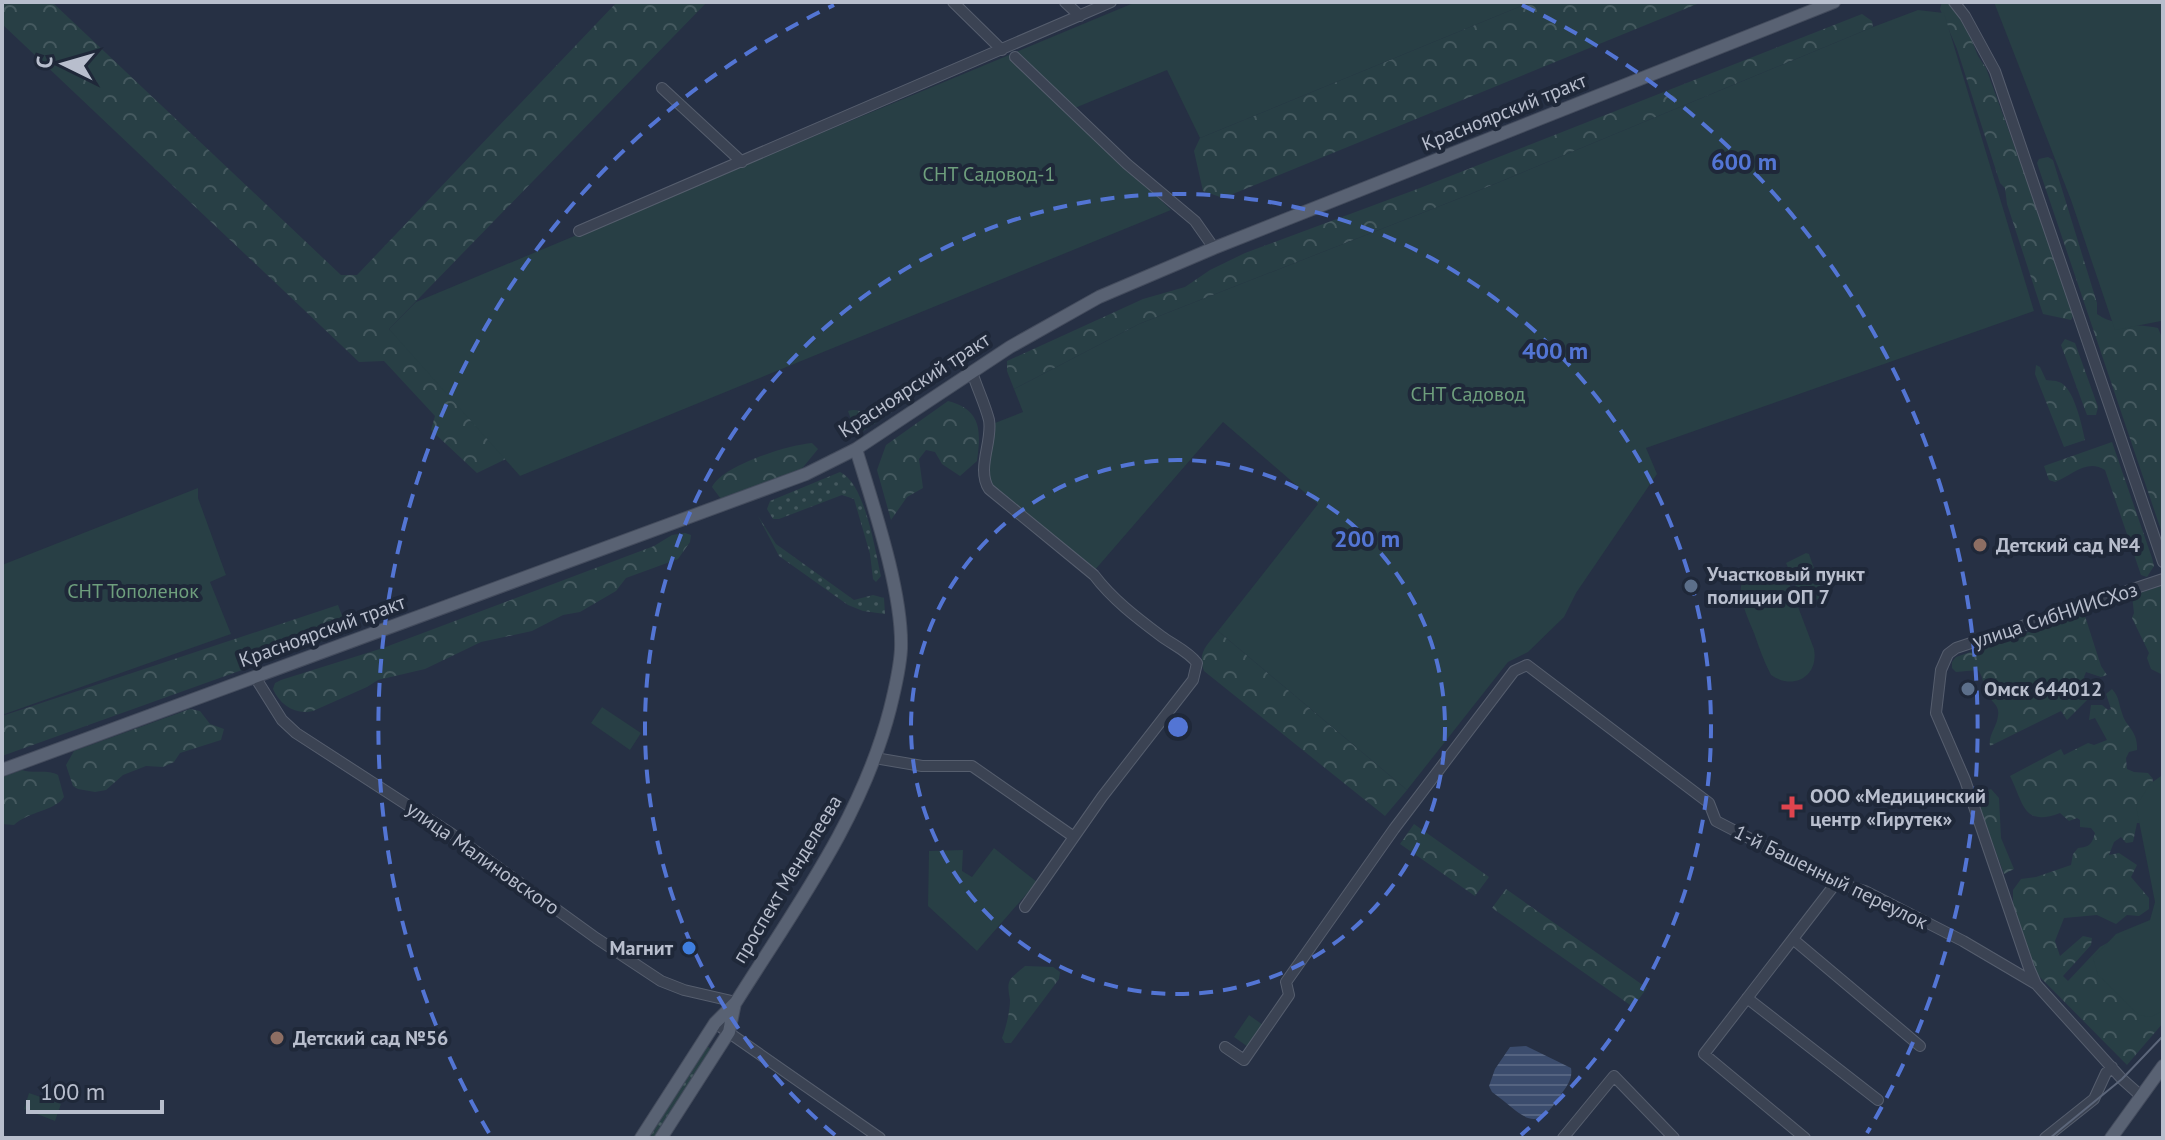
<svg xmlns="http://www.w3.org/2000/svg" width="2165" height="1140" viewBox="0 0 2165 1140" font-family="'PT Sans',sans-serif">
<defs>
<pattern id="grass-dots" width="8" height="8" patternUnits="userSpaceOnUse" patternTransform="scale(2)"><rect width="8" height="8" fill="#283f45"/><path d="M2 2h.1M6 6h.1" fill="none" stroke="#45595f" stroke-width="1.8" stroke-linecap="round"/></pattern>
<pattern id="forest-crowns" width="20" height="18" patternUnits="userSpaceOnUse" patternTransform="scale(2)"><rect width="20" height="18" fill="#283f45"/><path d="M2 6a3 3 0 1 1 6 0M12 15a3 3 0 1 1 6 0" fill="none" stroke="#45595f"/></pattern>
<pattern id="water-rules" width="6" height="5" patternUnits="userSpaceOnUse" patternTransform="scale(2)"><rect width="6" height="5" fill="#3b4c6d"/><path d="M0 2.5h6" fill="none" stroke="#556481"/></pattern>
</defs>
<rect width="100%" height="100%" fill="#263044"/>
<path fill="url(#grass-dots)" d="M904 404 862 432 853 425 848 411C860 407 868 417 880 416 889 416 898 407 904 404Z
M840 472C865 483 875 550 881 576L876 582 873 579 870 554 854 499 842 495 779 519H773L767 509 770 501Z
M758 516 776 544 854 600 873 595 884 598 885 614 863 611 848 605 779 556Z
M707 1046 711 1049 654 1138H649Z"/>
<path fill="url(#forest-crowns)" d="M2 2H52L341 275H357L617 2H707L389 329 446 389 506 459 477 473 431 430 435 416 384 361 359 362 2 24Z
M1531 2H1702L1223 198 1203 191 1194 151 1200 138Z
M1942 2 1949 3 1967 29 1978 56 1986 68 2075 313 2071 320 2043 314 2007 204 2005 188 2000 183 1957 49 1940 9Z
M1862 14 1872 21 1873 27 1468 195 1139 324 1014 389 1007 371V361L1143 299 1185 287 1210 270 1245 253 1420 188Z
M2048 157 2053 160 2097 303V314C2113 326 2139 324 2158 328L2163 340V536L2037 163 2039 159Z
M2065 339 2075 343 2098 407 2096 415H2087L2061 345Z
M2036 365 2040 367 2046 380C2051 381 2055 380 2059 382 2074 387 2082 426 2085 440L2064 447 2035 374Z
M948 401C982 410 981 431 977 461L960 476 942 464 935 452 926 450 919 459 923 488 907 497 891 520 877 470 886 445Z
M2112 442 2152 558 2154 566 2147 577 2141 575 2105 470C2087 458 2071 476 2055 482L2049 480 2044 466Z
M812 443 818 449 800 471 721 499 712 487C723 465 788 445 812 443Z
M685 533 691 535 690 542 678 559 626 578 616 591 580 612 563 615 532 631 481 642 425 669 378 680 367 687 313 711C295 715 280 705 273 689L275 683 281 680 383 648 654 546 672 535Z
M2163 585V675L2151 669 2147 658 2149 653 2132 618 2134 613 2132 596Z
M338 605 344 621 331 638 2 756V716Z
M2084 613 2101 666 2107 675 2101 677 2086 672 2084 677 2092 695 2067 720 2061 711 1990 746C1988 735 1997 727 1998 716 2000 705 1992 703 1987 694 1983 686 1984 678 1978 670L1956 672 1952 668V662L1956 657Z
M1218 631 1407 790 1385 816 1204 671C1197 652 1207 646 1218 631Z
M2112 689C2120 698 2118 703 2122 713 2126 728 2138 730 2137 750L2129 752 2126 758 2127 769 2134 772 2148 773 2153 779 2145 823H2137L2133 842 2126 843 2121 837 2114 842 2109 855 2119 853 2137 865 2131 877 2149 898V909L2139 916 2127 915 2116 924 2097 915 2064 918 2055 941 2060 956 2083 936 2092 938 2091 945 2063 976 2068 981 2100 947 2116 938 2163 991V1023L2127 1065 2034 971 2013 916V890L2021 879 2036 877 2071 865 2073 854 2078 848C2090 847 2092 844 2095 833L2091 828 2080 827V820L2077 818 2069 821 2060 813C2023 827 2024 804 2010 776L2061 749 2064 755 2088 743 2094 745 2107 740 2095 718 2089 720 2091 705H2102L2108 710 2111 709 2106 694Z
M190 709 200 711 210 724 224 729 221 740 180 753 174 762 163 767 146 766 123 775 106 790 95 792 78 789 73 786 66 765 74 751Z
M22 770C33 774 48 769 58 775L64 797C55 811 29 811 14 825L2 824V777Z
M1991 789 1999 798 2001 838 2014 869 2004 874 1977 800 1983 792Z
M1414 824 1489 877 1475 896 1400 844Z
M1506 889 1647 988 1633 1007 1492 908Z
M1025 966 1053 967 1060 972 1059 979 1011 1043H1005L1002 1038C1006 1028 1010 1011 1010 1000 1009 993 1007 986 1010 980 1013 975 1021 970 1025 966Z"/>
<path fill="#283f45" d="M1136 2H1531L1200 138 1167 70 1070 110 1171 210 520 476 389 329 416 302Z
M1994 2H2163V326L2161 321 2115 330 2071 200Z
M1918 10 1944 13 2034 311 1646 448 1657 474 1576 593 1564 617 1528 652 1508 662 1407 790 1218 631 1318 504 1223 422 1094 571 990 485C988 465 985 442 995 423L1023 412 1014 389 1139 324 1468 195 1873 27Z
M198 488V498L226 575 210 582 231 634 2 715V565Z
M1806 553 1809 554 1824 596 1804 606 1786 563Z
M1766 567 1784 575 1789 583 1814 649C1819 676 1794 691 1771 675 1764 662 1759 647 1754 633 1744 608 1725 573 1766 567Z
M602 707 641 733 630 750 591 723Z
M2161 776 2163 777V1011L2150 1017 2139 1015 2098 975 2093 958 2116 934 2150 920 2155 902 2136 806 2151 783Z
M994 848 1037 882 977 951 928 906 929 851 963 850 962 871 972 877Z
M1249 1015 1263 1025 1248 1047 1234 1037Z
M29 1093 61 1104 55 1121 24 1109Z"/>
<path fill="url(#water-rules)" d="M1526 1046 1571 1068C1573 1080 1566 1087 1560 1096 1534 1137 1524 1115 1492 1092L1489 1086 1495 1069 1510 1047Z"/>
<g fill="none" stroke-linecap="round" stroke-linejoin="round">
<g stroke="#565e6e" stroke-width="12">
<path id="minor" d="M953 2 1002 50
M1065 2 1080 16
M1954 2 1965 16 1995 71 2163 562
M1015 57 1127 164 1195 221 1214 248
M662 88 742 162
M579 231 1111 2
M972 372C977 388 985 404 989 420 993 441 976 469 989 489L1094 575C1112 599 1137 618 1161 636 1173 645 1188 651 1197 663L1193 680 1102 797 1025 907
M255 677 282 720 296 733 452 834 596 938 661 981 684 990 736 1002
M875 758 922 766H972L1074 837
M1794 940 1920 1046
M1747 998 1878 1100
M715 1023 880 1138
M1225 1047 1244 1060 1289 995 1286 982 1394 829 1514 671 1527 665 1709 803 1716 821 1836 883 1865 891 1963 941 2036 984
M2141 1096 2122 1079 2036 984 2029 968 1965 780 1936 713 1941 670 1948 654 1956 648 2163 579
M1563 1138 1614 1076 1674 1138
M1805 1138 1704 1054 1836 883
M2045 1138 2094 1099 2106 1073 2112 1067"/>
</g>
<g stroke="#444c5d" stroke-width="14">
<path id="major" d="M2 770 806 474 856 449 1010 347 1099 297 1214 248 1834 2
M641 1138 715 1023 736 1002C795 908 862 818 890 709 895 689 900 669 901 649 903 592 873 505 856 449
M661 1138 729 1032 735 1003
M2111 1138 2163 1066"/>
</g>
<use href="#minor" stroke="#3b4353" stroke-width="10"/>
<use href="#major" stroke="#596273" stroke-width="12"/>
<path stroke="#5c667a" stroke-width="2" d="M2050 1138 2122 1079 2163 1036"/>
</g>
<g fill="none" stroke="#5375d4" stroke-width="4" stroke-dasharray="14 10">
<circle cx="1178" cy="727" r="267"/>
<path d="M835 1135A533 533 0 1 1 1521 1135"/>
<path d="M489 1133A800 800 0 0 1 834 5M1522 5A800 800 0 0 1 1867 1133"/>
</g>
<g fill="#8d6e63" stroke="#1f2839" stroke-width="3">
<circle cx="1980" cy="545" r="8"/>
<circle cx="277" cy="1038" r="8"/>
</g>
<g fill="#5c6f8a" stroke="#1f2839" stroke-width="3">
<circle cx="1691" cy="586" r="8"/>
<circle cx="1968" cy="689" r="8"/>
</g>
<path fill="#e0444e" stroke="#1f2839" stroke-width="3" d="M1788 795h8v8h8v8h-8v8h-8v-8h-8v-8h8z"/>
<circle fill="#3f7fe0" stroke="#1f2839" stroke-width="3" cx="689" cy="948" r="8"/>
<g text-anchor="middle" stroke-width="8" stroke-linejoin="round" paint-order="stroke">
<g font-size="20" fill="#b8becd" stroke="#1f2839">
<text transform="translate(1504 112) rotate(-22)" y="7">Красноярский тракт</text>
<text transform="translate(914 385) rotate(-33)" y="7">Красноярский тракт</text>
<text transform="translate(2055 615) rotate(-18)" y="7">улица СибНИИСХоз</text>
<text transform="translate(322 631) rotate(-20)" y="7">Красноярский тракт</text>
<text transform="translate(483 858) rotate(35)" y="7">улица Малиновского</text>
<text transform="translate(1831 877) rotate(26)" y="7">1-й Башенный переулок</text>
<text transform="translate(787 879) rotate(-59)" y="7">проспект Менделеева</text>
</g>
<g font-size="20" fill="#6e9f7d" stroke="#1f2839">
<text x="989" y="181">СНТ Садовод-1</text>
<text x="1468" y="401">СНТ Садовод</text>
<text x="133" y="598">СНТ Тополенок</text>
</g>
<g font-size="20" font-weight="bold" fill="#b8becd" stroke="#1f2839" text-anchor="start">
<text x="1996" y="552">Детский сад №4</text>
<text x="1707" y="581">Участковый пункт<tspan x="1707" dy="23">полиции ОП 7</tspan></text>
<text x="1984" y="696">Омск 644012</text>
<text x="1810" y="803">ООО «Медицинский<tspan x="1810" dy="23">центр «Гирутек»</tspan></text>
<text x="673" y="955" text-anchor="end">Магнит</text>
<text x="293" y="1045">Детский сад №56</text>
</g>
</g>
<circle cx="1178" cy="727" r="12" fill="#5375d4" stroke="#1f2839" stroke-width="4"/>
<g font-size="24" text-anchor="middle" font-weight="bold" fill="#5375d4" stroke="#1f2839" stroke-width="8" stroke-linejoin="round" paint-order="stroke">
<text x="1744" y="170">600 m</text>
<text x="1555" y="359">400 m</text>
<text x="1367" y="547">200 m</text>
</g>
<rect width="2165" height="1140" fill="none" stroke="#b8becd" stroke-width="8"/>
<g transform="translate(64 64) rotate(275)" stroke="#1f2839" stroke-width="6" paint-order="stroke">
<path d="M0-6L14 30L0 20L-14 30Z" fill="#b8becd"/>
<text y="-12" font-size="22" font-weight="bold" text-anchor="middle" fill="#b8becd">С</text>
</g>
<path d="M28 1100v12h134v-12" fill="none" stroke="#b8becd" stroke-width="4"/>
<text x="40" y="1100" font-size="24" fill="#b8becd" stroke="#1f2839" stroke-width="6" paint-order="stroke">100 m</text>
</svg>
